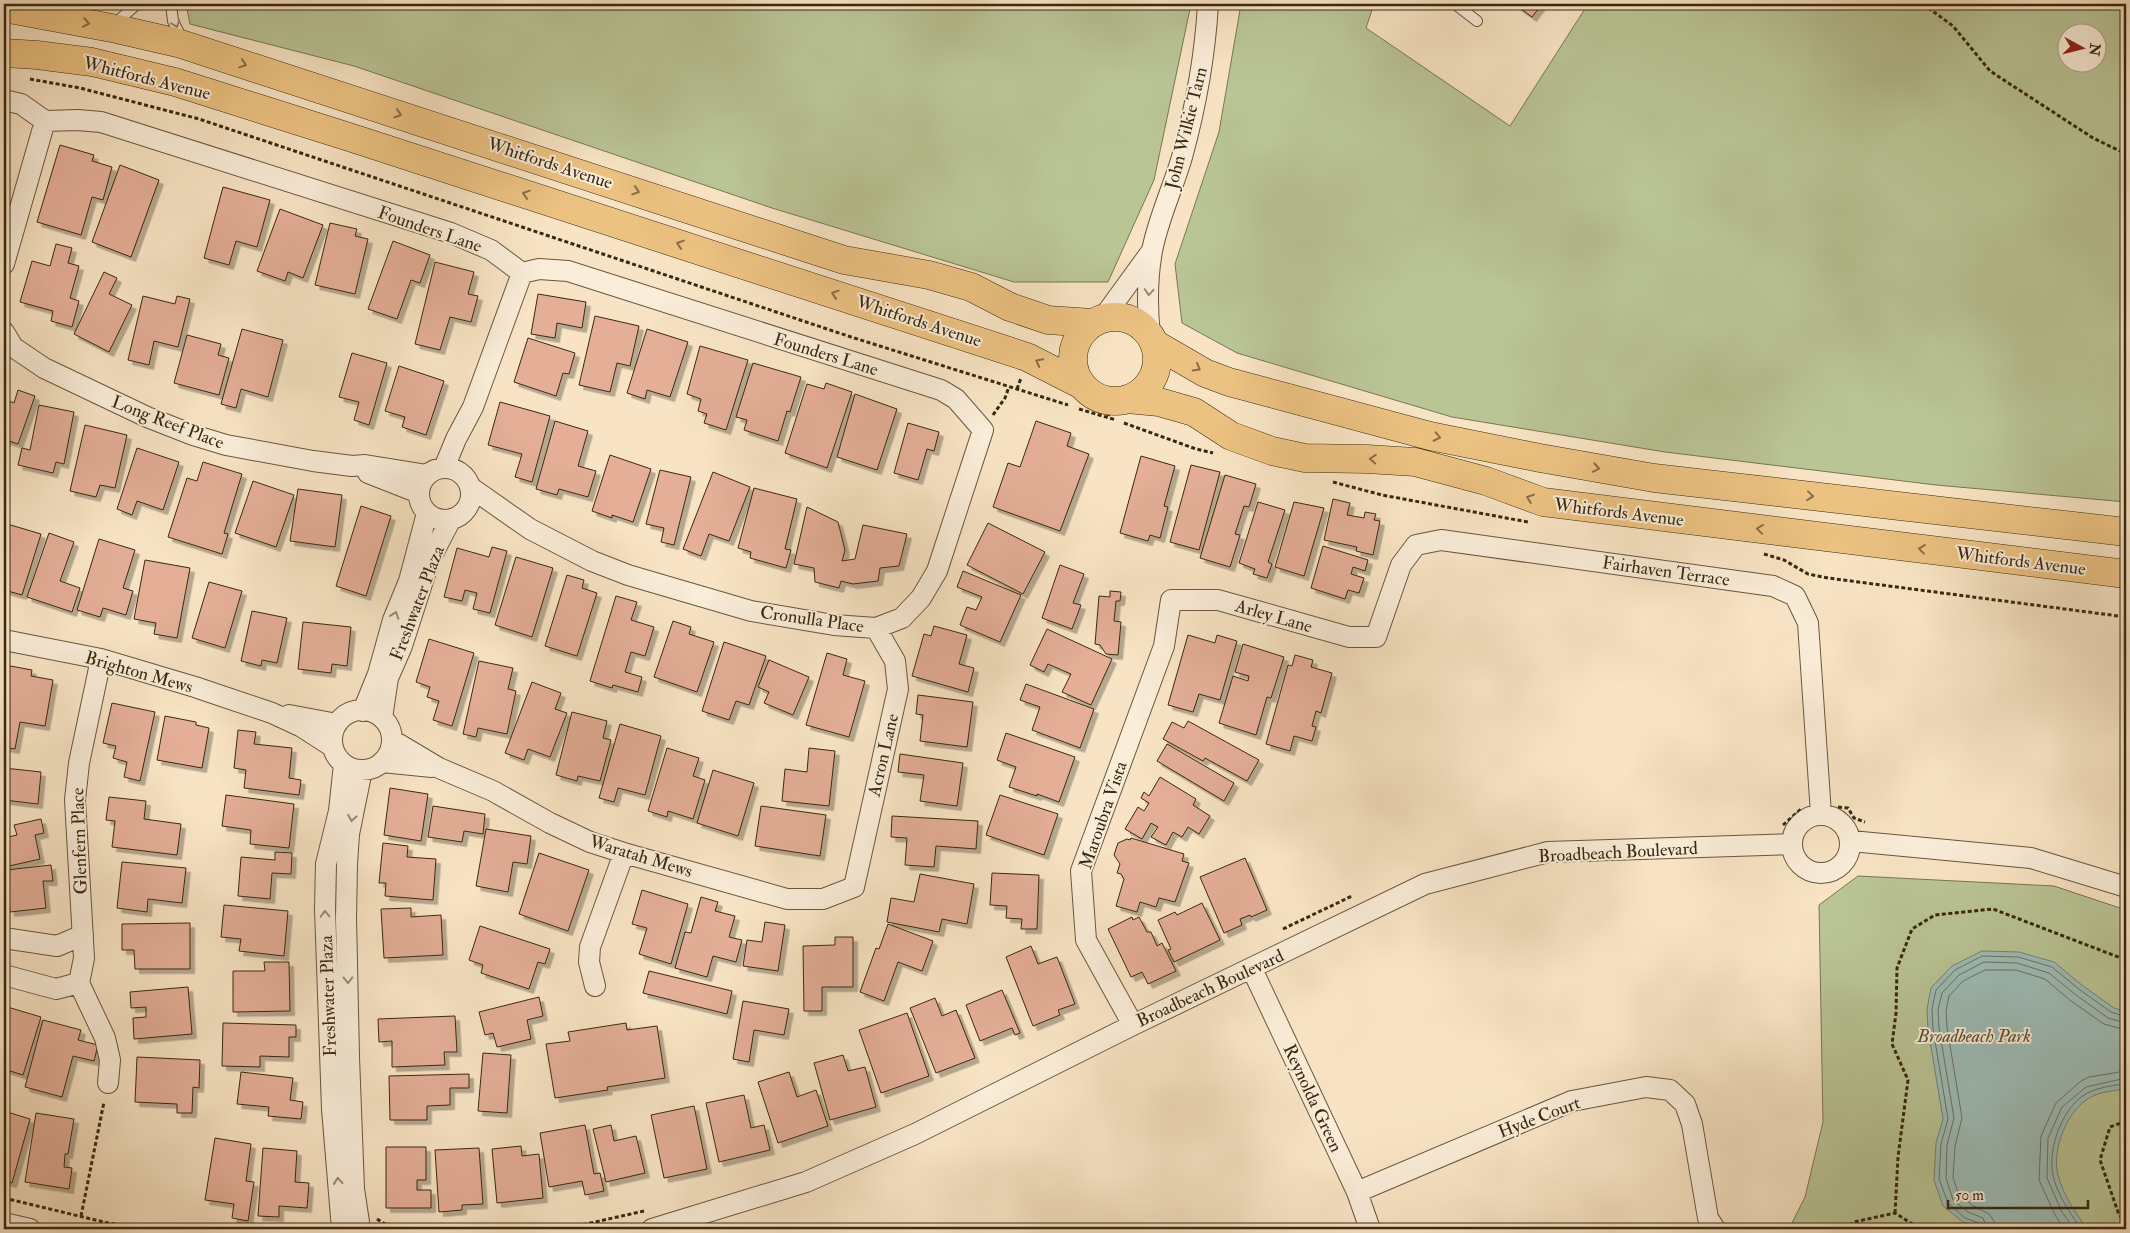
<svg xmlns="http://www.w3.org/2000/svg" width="2130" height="1233" viewBox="0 0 2130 1233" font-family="'IM FELL Double Pica',serif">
<defs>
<filter id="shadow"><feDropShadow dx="4.5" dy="4.5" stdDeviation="0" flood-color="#0004"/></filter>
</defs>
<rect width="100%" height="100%" fill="#f8e4c4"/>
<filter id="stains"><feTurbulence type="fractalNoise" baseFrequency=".004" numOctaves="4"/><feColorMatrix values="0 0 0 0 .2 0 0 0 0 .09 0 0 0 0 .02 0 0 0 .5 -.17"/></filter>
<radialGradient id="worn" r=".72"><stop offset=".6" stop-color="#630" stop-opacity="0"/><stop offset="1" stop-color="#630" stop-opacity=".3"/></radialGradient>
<path fill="#bac596" stroke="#7a7652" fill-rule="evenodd" d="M186 4H1191L1154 180 1108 282H1014L772 208 354 66 190 24Z
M1241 4H1374L1366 28 1510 126 1588 4H2126V502L1936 485 1665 452 1452 417 1237 353 1182 323 1175 264 1219 132ZM2068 32H2098V62H2068Z
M1858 876 2054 886 2126 910V1229H1789L1805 1197 1823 1122 1819 905Z"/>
<path fill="#9ebeb8" stroke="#768274" d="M1982 951 2019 952 2054 962 2083 986 2114 1008 2126 1012V1090L2123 1089C2114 1091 2101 1092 2093 1096 2068 1107 2051 1150 2058 1175 2063 1195 2076 1213 2087 1229H1982L1963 1222 1943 1206 1934 1180 1936 1143 1943 1119 1928 1029 1927 1009 1931 988 1952 966Z"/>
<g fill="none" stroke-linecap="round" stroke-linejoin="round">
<path stroke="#6c7364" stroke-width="1" d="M1981 1229 1979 1223 1965 1218 1948 1203 1939 1179 1941 1144 1948 1119 1933 1029 1932 1009 1936 990 1955 970 1982 956 2018 957 2052 967 2080 990 2111 1012 2126 1017
M1987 1229 1983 1218 1968 1212 1953 1200 1946 1178 1947 1145 1954 1118 1939 1028 1938 1010 1942 993 1959 975 1984 962 2017 963 2049 973 2076 995 2108 1018 2126 1023
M1995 1229 1994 1221 1989 1214 1972 1205 1959 1195 1953 1178 1955 1146 1962 1118 1947 1027 1946 1011 1949 996 1963 981 1985 970H2016L2045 979 2071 1001 2104 1024 2126 1030
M2064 1229 2055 1215 2039 1180 2041 1136 2056 1103 2081 1081 2089 1077 2126 1071
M2074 1229 2062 1212 2047 1178 2048 1138 2062 1107 2086 1087 2126 1078
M2081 1229C2071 1214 2056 1193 2053 1175 2047 1148 2064 1101 2092 1091 2101 1087 2112 1086 2122 1084L2126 1085"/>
</g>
<path fill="#e4ae97" stroke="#39280f" filter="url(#shadow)" d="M1514 4H1542L1532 17Z
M60 145 94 155 92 161 112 167 103 200 92 197 81 235 37 222Z
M120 165 159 180 131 257 92 242Z
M223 187 270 200 257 247 236 241 229 265 204 258Z
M280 209 323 225 303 278 288 272 285 281 257 271Z
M330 223 357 229 355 236 368 239 355 294 315 285Z
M393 241 430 255 420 283 411 280 397 319 368 309Z
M56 244 72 248 68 263 79 266 70 298 79 301 72 327 51 321 53 311 20 302 32 261 50 266Z
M435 262 474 272 468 294 478 296 471 322 450 317 440 350 415 344Z
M104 272 117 278 109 294 132 305 109 352 74 334Z
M538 294 586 302 582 328 557 323 555 338 531 334Z
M143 296 175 304 177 296 190 299 178 347 154 341 149 365 128 360Z
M595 316 639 326 630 366 617 363 610 392 579 385Z
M242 329 283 340 268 397 241 389 236 408 221 404Z
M647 329 688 342 670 397 647 390 645 399 627 393Z
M187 335 221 344 218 355 229 358 219 395 174 383Z
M528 338 575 353 569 374 563 373 556 396 514 382Z
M700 346 748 360 726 430 704 423 707 414 698 411 701 399 687 394Z
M352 353 387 363 369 425 354 420 359 402 339 397Z
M753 363 801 377 790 412 787 411 778 441 744 430 747 420 736 417Z
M399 366 444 381 426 435 402 427 405 417 385 411Z
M826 383 852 392 827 468 785 453 807 384 824 389Z
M18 390 35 396 18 444 6 440 4 447V399L14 403Z
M855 394 897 409 877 470 837 457Z
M500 402 550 416 532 482 515 477 522 454 488 445Z
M39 405 74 412 64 464 56 462 53 473 18 465 22 448 30 450Z
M555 421 588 431 578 466 596 471 588 497 559 489 557 495 536 489Z
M1036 421 1071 433 1067 446 1089 454 1060 531 993 507 1008 463 1020 467Z
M908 423 939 432 934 451 927 449 918 480 894 473Z
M85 425 127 435 115 488 100 485 96 497 70 491Z
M137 448 179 462 163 510 137 501 132 515 117 509Z
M610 455 651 469 633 522 612 515V518L592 511Z
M1141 456 1175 466 1164 506 1168 507 1160 538 1150 535 1148 541 1120 533Z
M203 462 242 474 224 533 228 534 222 554 168 537 187 478 197 481Z
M1191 465 1220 472 1199 550 1170 542Z
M660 470 691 477 674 545 661 542 664 528 646 524Z
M713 472 750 487 729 541 709 534 701 556 683 549Z
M1225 475 1256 484 1249 507 1244 506 1235 534 1240 535 1230 567 1200 558Z
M253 481 294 495 276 547 235 533Z
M754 488 797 499 785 549 791 550 786 568 750 558 751 552 738 548Z
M298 489 342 495 335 547 290 541Z
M1333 499 1350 503 1347 515 1364 518 1365 512 1376 514 1374 520 1380 521 1373 555 1356 551 1357 547 1324 540Z
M1258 502 1285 510 1268 562 1272 564 1267 578 1253 574 1255 569 1239 563Z
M1294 502 1324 508 1304 576 1275 567Z
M361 506 391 516 366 596 336 586Z
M807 507 838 522 845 550 842 561 855 559 863 525 907 534 899 566 880 568 878 581 853 584 841 581 839 588 815 582 814 568 794 564Z
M4 523 41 534 22 595 4 590Z
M988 523 1045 552 1023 594 967 565Z
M49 533 74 542 60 581 80 588 72 612 27 597Z
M99 539 135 550 123 588 133 591 126 615 103 608 100 617 77 610Z
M1323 546 1368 560 1365 571 1353 567 1351 574 1364 578 1359 593 1348 590 1345 599 1311 588Z
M492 547 507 551 490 613 473 609 477 593 465 590 462 601 444 597 457 548 489 557Z
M516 557 553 568 532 637 495 625Z
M145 560 190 568 177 638 154 634 156 623 134 619Z
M1060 565 1084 574 1073 603 1081 605 1072 629 1042 618Z
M963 571 1021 595 1000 642 960 625 967 607 976 610 982 597 957 587Z
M567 575 584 580 582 588 597 593 577 656 545 646Z
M209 582 242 591 225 648 192 638Z
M1110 591 1121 592 1120 601H1116L1114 621 1121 622 1118 655 1106 654 1100 645 1095 644 1099 596 1110 597Z
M616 596 637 602 631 620 654 627 645 656 631 652 625 672 642 677 638 692 613 685 612 688 590 681Z
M252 611 287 618 277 663 262 660 261 666 241 661Z
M673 621 691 627 689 634 714 642 697 692 654 677Z
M303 622 351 627 347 666 332 664 331 673 298 669Z
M934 626 967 635 959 664 974 668 968 692 912 676 924 634 931 636Z
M1047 629 1112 659 1091 705 1062 692 1071 674 1048 664 1044 672 1030 665Z
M1188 635 1215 643 1217 635 1237 641 1220 700 1199 694 1193 712 1168 705Z
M429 639 474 653 452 726 433 720 439 701 427 697 430 687 416 682Z
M724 642 766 656 749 705 736 701 729 720 702 711Z
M1243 644 1284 657 1271 698 1267 697 1256 735 1219 723 1233 676 1248 681 1249 676 1235 672Z
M827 653 847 659 843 675 865 681 849 737 806 725Z
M1295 655 1313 660 1311 667 1332 673 1321 713 1316 711 1312 726 1316 727 1312 741 1294 736 1290 751 1266 744 1288 665 1292 666Z
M769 660 809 677 793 715 764 703 769 692 758 687Z
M479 661 513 668 508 689 516 691 507 734 478 728 476 737 463 734Z
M5 665 32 670 31 676 53 680 45 726 20 722 15 749 4 747Z
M532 682 561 693 555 709 567 713 550 757 528 749 524 760 505 753Z
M1026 684 1094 709 1080 748 1032 730 1040 707 1020 700Z
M918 695 973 702 967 747 920 741 923 715 916 714Z
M112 703 155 712 140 781 124 777 127 762 113 758 116 746 103 743Z
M572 712 607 721 603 738 611 740 600 781 578 776 577 781 556 775Z
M165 716 196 722V725L209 728 202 768 157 760Z
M1188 721 1259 760 1247 781 1205 758 1203 761 1163 739 1172 722 1184 728Z
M620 724 661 736 645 795 618 788 614 802 599 798Z
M238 730 256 732 254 744 292 748 289 778 301 780 299 795 244 788 246 770 234 768Z
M1006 733 1075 757 1059 802 1037 794V796L1009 787 1016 767 997 760Z
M1167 744 1234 783 1224 801 1157 761Z
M667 748 699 758 693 776 705 780 693 819 668 811 667 817 648 811Z
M809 748 835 751 829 806 782 801 785 769 807 772Z
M900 754 963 763 957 806 920 801 924 775 898 772Z
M4 768 41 772 38 804 4 800Z
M713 770 754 783 738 836 697 823Z
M1160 777 1196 799 1193 805 1210 816 1199 834 1188 827 1182 837 1173 832 1166 845 1151 837 1158 827 1151 823 1142 839 1125 829 1138 807 1144 811 1149 803 1141 798 1144 792 1149 796Z
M390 788 428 794 421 841 384 835Z
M226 795 294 804 289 848 250 844 251 830 222 826Z
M1000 795 1058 814 1044 855 986 835Z
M109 797 146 801 144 819 181 824 177 855 112 847 115 821 106 820Z
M433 806 485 814 483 834 464 831 462 842 428 837Z
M761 806 826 815 820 856 755 846Z
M892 816 978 821 976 849 936 846 934 867 905 865 907 838 891 837Z
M41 819 44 833 35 835 40 859 5 867 4 838 17 835 14 825Z
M486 829 531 836 527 864 513 862 508 892 476 886Z
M1131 838 1184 854 1182 861 1189 863 1175 902 1159 898 1156 907 1140 902 1137 912 1116 906 1124 879 1121 874 1117 873 1120 864 1114 855 1118 843 1127 839 1130 840Z
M383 843 408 846 407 857 436 859 433 900 385 896 386 883H379Z
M275 852 292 853 291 874 272 873 270 899 238 896 241 857 275 860Z
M539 853 589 870 568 931 519 914Z
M1245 858 1267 910 1251 917 1250 915 1240 919 1242 925 1224 933 1200 877Z
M122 862 186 868 182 903 148 899 147 912 117 908Z
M51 865 53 881H43L46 908 10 912 6 870Z
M992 873 1039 875 1037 929H1021L1022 919 1006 918 1007 906 990 905Z
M920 874 974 884 967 924 942 919 939 932 887 922 891 898 914 902Z
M642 890 688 904 671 964 639 954 647 928 632 924Z
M701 897 718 902 715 911 735 916 729 937 742 940 736 962 713 956 707 977 675 968 685 932 691 933Z
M1202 903 1220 940 1174 962 1168 950 1171 949 1158 920 1175 912 1177 915Z
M224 905 288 911 284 956 239 951 241 939 221 937Z
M411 908V917L441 915 443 955 384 958 381 909Z
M1132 917 1133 920 1139 917 1147 932H1151L1157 946 1162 943 1176 971 1148 984 1142 972 1131 977 1108 929Z
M765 922 785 925 778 971 743 966 747 940 762 942Z
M190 923V969H135L134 950H122V924Z
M888 924 933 941 922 971 898 962 884 1001 860 992 876 948 879 949Z
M480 926 550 949 545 964 538 962 529 989 481 973 483 965 469 960Z
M835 937H853V987H822V1011H804L803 946 835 945Z
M1031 946 1038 964 1057 957 1075 1004 1058 1010 1060 1015 1033 1026 1006 957Z
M264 962H289L290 1011 233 1012V971H265Z
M649 971 732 991 727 1014 643 993Z
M188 987 192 1034 134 1039 133 1018 146 1017V1007L131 1008 130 992Z
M1002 990 1020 1033 1015 1035 1012 1028 980 1041 966 1005Z
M539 997 543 1016 527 1020 531 1039 497 1047 493 1033 485 1035 479 1012Z
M935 998 942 1016 956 1010 975 1058 936 1073 910 1008Z
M743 1001 789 1009 784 1035 754 1030 749 1062 733 1059Z
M4 1006 41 1017 23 1075 4 1069Z
M907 1013 929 1076 881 1093 859 1030Z
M455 1016 457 1052H444L445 1065 392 1067V1041L379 1042 378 1019Z
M43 1020 81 1030 78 1040 98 1045 94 1061 73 1056 62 1097 25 1087Z
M223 1023 296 1025V1037H289V1057L260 1056V1067L222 1066Z
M626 1023 627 1030 657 1026 665 1078 607 1087 608 1090 555 1098 546 1044 570 1041 568 1032Z
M483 1053 511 1055 507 1113 478 1111Z
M843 1055 848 1071 865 1067 876 1107 830 1120 814 1063Z
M137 1057 200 1060 199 1088 193 1087 192 1113H177V1104L135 1102Z
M241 1072 293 1078 290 1100 303 1102 301 1119 268 1116 269 1107 237 1104Z
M789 1072 797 1097 816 1090 828 1126 778 1143 758 1082Z
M469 1074V1088H450V1105L427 1106V1120H390L389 1076Z
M744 1095 751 1128 764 1125 770 1150 719 1162 706 1103Z
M694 1106 707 1169 664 1178 651 1115Z
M4 1111 30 1119 12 1183 4 1181Z
M36 1113 74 1119 68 1154H65L64 1167 72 1168 69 1189 25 1182Z
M585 1125 594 1174 600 1173 604 1191 585 1195 582 1181 549 1187 540 1133Z
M611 1125 614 1141 636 1136 645 1173 606 1182 593 1129Z
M215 1138 251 1144 246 1181 254 1182 248 1221 232 1218 234 1204 205 1200Z
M521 1146 522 1156 539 1154 543 1198 497 1203 492 1149Z
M386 1147H426V1180H417V1190H431V1208H386Z
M263 1148 297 1151 295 1182 309 1183 307 1208 279 1206V1217L258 1216Z
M479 1148 483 1204 462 1205V1210L439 1212 435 1150Z"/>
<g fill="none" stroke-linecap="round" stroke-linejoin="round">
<g stroke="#69573c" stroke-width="12">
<path id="service" d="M171 4 173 21 179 33 178 41
M1455 4 1477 21
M117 28 120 19 137 4"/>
</g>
<g stroke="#69573c" stroke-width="22">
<path id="minor" d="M4 100 21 104 45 121 78 120 101 122 451 233 491 250 522 273 539 269 568 271 941 390 956 399 983 430 937 571 921 598 902 618 876 628 834 625 751 611 628 575 592 561 530 529 470 487
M4 264 45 121
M1103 318 1151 252
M4 332 13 347 44 368 147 417 193 435 226 445 313 461 352 466 365 465 427 475
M1150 335C1147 307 1147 279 1152 251 1158 219 1173 188 1182 157 1196 106 1205 57 1208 4
M444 468 456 439 473 407 522 273
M419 494a26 26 0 1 1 52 0a26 26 0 1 1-52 0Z
M368 473 419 493
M4 640 101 659 195 687 272 713 302 727 333 747
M101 659 79 763 75 800 84 958 79 983 105 1038 110 1060 108 1083
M332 740a30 30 0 1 1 60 0a30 30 0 1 1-60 0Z
M363 711 378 674 393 620 409 581 427 513
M289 715 337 724
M382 718 388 678 402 646 430 559 451 519
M392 740 439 768 493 791 550 823 590 842 624 853 787 899H823L854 887 898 689 895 661 876 628
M382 762 432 767
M1792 844a29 29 0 1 1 58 0a29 29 0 1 1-58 0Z
M1851 841 2031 858 2126 887
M4 938 57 946 83 935
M1252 969 1357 1192 1370 1229
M4 975 56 989 79 983
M595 986 589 962 590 947 624 853
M1133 1025 1086 940 1081 871 1164 646 1171 600H1218L1349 637H1376L1401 565 1416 545 1441 540 1773 586 1795 596 1808 623 1821 814
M1357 1192 1572 1101 1646 1087 1670 1090 1685 1104 1692 1124 1708 1218 1715 1229
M4 1223 30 1229
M342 1229 332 1109 325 909 326 864 339 811 344 764
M360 1229 354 1189 349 1057 346 918 347 864 349 834 362 770
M652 1229 806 1182 915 1134 1133 1025 1425 884 1548 852 1792 844"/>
</g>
<g stroke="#39280f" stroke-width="29">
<path id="primary" d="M4 8 117 29 178 43 844 260 929 275 971 287 1010 307 1048 320 1093 323
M4 53 37 55 92 62 175 82 349 137 1027 357 1082 385
M1073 359a42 42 0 1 1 84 0a42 42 0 1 1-84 0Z
M1155 344 1205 373 1229 382 1430 436 1540 458 1654 478 2126 532
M1127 399 1159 402 1194 412 1231 436 1272 451 1305 458 1367 459 1415 462 1486 481 1543 502 2126 574"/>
</g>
<path stroke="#39280f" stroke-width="3" stroke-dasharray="4 2.5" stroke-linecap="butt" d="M1923 4 1953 26 1990 71 2093 138 2126 154
M30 79 80 88 199 119 851 337 1068 405
M1017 389 1021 378
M1088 407 1110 415
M1079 409 1116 420
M993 415 1005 398 1009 387
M1124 423 1196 449 1213 453
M1333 482 1382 495 1528 522
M1764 554 1784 560 1808 574 1828 578 2126 617
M1838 807 1848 808 1854 818 1865 822
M1783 825 1801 809
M1283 929 1352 896
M2126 1121 2110 1127 2100 1160 2118 1212 2126 1225
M4 1198 108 1223 151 1229
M1895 1213 1898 1157 1908 1080 1892 1044 1896 1013 1897 968 1912 929 1935 915 1993 909 2126 960
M81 1216 104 1102
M377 1219 393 1229
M313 1229 322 1224
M564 1229 644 1211
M1844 1229 1854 1222 1895 1213 1920 1229"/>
<use href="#service" stroke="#faedd9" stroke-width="10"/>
<use href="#minor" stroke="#faedd9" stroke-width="20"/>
<use href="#primary" stroke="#ecc282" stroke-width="28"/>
</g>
<defs><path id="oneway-chevron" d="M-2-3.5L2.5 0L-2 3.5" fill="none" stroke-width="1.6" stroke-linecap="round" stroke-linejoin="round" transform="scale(1.25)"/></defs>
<g stroke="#8a6d43">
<use href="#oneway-chevron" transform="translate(86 23) rotate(11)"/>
<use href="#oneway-chevron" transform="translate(243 64) rotate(18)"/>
<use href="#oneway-chevron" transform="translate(398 114) rotate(18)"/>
<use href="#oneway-chevron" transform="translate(636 191) rotate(18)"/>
<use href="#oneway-chevron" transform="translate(526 194) rotate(-162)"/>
<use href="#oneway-chevron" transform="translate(680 244) rotate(-162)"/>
<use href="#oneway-chevron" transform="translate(835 294) rotate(-162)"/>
<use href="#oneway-chevron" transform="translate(1039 362) rotate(-153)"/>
<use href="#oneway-chevron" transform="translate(1197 368) rotate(30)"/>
<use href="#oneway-chevron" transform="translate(1437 437) rotate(12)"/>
<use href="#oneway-chevron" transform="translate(1373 459) rotate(-176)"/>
<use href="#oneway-chevron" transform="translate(1596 468) rotate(10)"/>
<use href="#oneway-chevron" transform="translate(1810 496) rotate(6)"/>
<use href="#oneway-chevron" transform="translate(1530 498) rotate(-159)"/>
<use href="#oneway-chevron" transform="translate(1760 529) rotate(-173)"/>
<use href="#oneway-chevron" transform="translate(1922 549) rotate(-173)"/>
</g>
<g stroke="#9a8a74">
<use href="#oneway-chevron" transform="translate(176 24) rotate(68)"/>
<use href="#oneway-chevron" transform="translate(1149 292) rotate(94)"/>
<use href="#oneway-chevron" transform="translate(395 615) rotate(-71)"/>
<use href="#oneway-chevron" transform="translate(352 818) rotate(100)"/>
<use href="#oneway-chevron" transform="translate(325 914) rotate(-91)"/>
<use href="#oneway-chevron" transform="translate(348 980) rotate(89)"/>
<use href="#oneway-chevron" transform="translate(338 1181) rotate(-95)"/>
</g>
<g text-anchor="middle" stroke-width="4" stroke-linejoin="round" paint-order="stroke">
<g font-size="18" fill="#39280f" stroke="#faedd9">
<text transform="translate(147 78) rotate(14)" y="6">Whitfords Avenue</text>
<text transform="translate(1186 128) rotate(-76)" y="6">John Wilkie Tarn</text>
<text transform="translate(550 163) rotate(18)" y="6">Whitfords Avenue</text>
<text transform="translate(430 229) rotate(19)" y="6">Founders Lane</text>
<text transform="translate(919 321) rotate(18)" y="6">Whitfords Avenue</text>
<text transform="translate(826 354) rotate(17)" y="6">Founders Lane</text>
<text transform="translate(168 422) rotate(21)" y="6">Long Reef Place</text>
<text transform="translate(1619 512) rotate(7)" y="6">Whitfords Avenue</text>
<text transform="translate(2021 561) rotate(7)" y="6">Whitfords Avenue</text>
<text transform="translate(1666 571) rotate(8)" y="6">Fairhaven Terrace</text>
<text transform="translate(417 603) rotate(-69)" y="6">Freshwater Plaza</text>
<text transform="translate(1274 616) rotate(16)" y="6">Arley Lane</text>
<text transform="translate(812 619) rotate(8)" y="6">Cronulla Place</text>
<text transform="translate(139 672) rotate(16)" y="6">Brighton Mews</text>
<text transform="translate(883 755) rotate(-77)" y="6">Acron Lane</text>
<text transform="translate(1103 815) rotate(-71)" y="6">Maroubra Vista</text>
<text transform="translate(79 841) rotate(-92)" y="6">Glenfern Place</text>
<text transform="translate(1618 852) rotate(-3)" y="6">Broadbeach Boulevard</text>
<text transform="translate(641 856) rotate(17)" y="6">Waratah Mews</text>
<text transform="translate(1210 988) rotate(-25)" y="6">Broadbeach Boulevard</text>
<text transform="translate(328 996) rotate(-92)" y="6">Freshwater Plaza</text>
<text transform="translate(1313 1098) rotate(65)" y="6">Reynolda Green</text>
<text transform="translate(1539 1117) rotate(-21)" y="6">Hyde Court</text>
</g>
<g font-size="18" font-style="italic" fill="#594f31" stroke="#faedd9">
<text x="1974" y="1042">Broadbeach Park</text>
</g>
</g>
<rect width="2130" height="1233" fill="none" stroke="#f8e4c4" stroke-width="20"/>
<rect x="5" y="5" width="2120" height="1223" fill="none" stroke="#39280f" stroke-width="2.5"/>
<rect x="10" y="10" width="2110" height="1213" fill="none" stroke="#39280f"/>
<g transform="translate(2082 48) rotate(97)"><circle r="24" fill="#faedd9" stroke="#ad9e88"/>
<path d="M0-4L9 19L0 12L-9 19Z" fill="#8f2418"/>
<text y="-8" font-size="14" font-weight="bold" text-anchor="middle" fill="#39280f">N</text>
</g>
<path d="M1948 1200v8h140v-8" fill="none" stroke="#39280f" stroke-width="2.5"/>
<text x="1955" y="1200" font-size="15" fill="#39280f" stroke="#faedd9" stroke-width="4" paint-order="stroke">50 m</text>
<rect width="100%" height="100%" filter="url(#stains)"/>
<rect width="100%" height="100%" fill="url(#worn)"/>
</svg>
